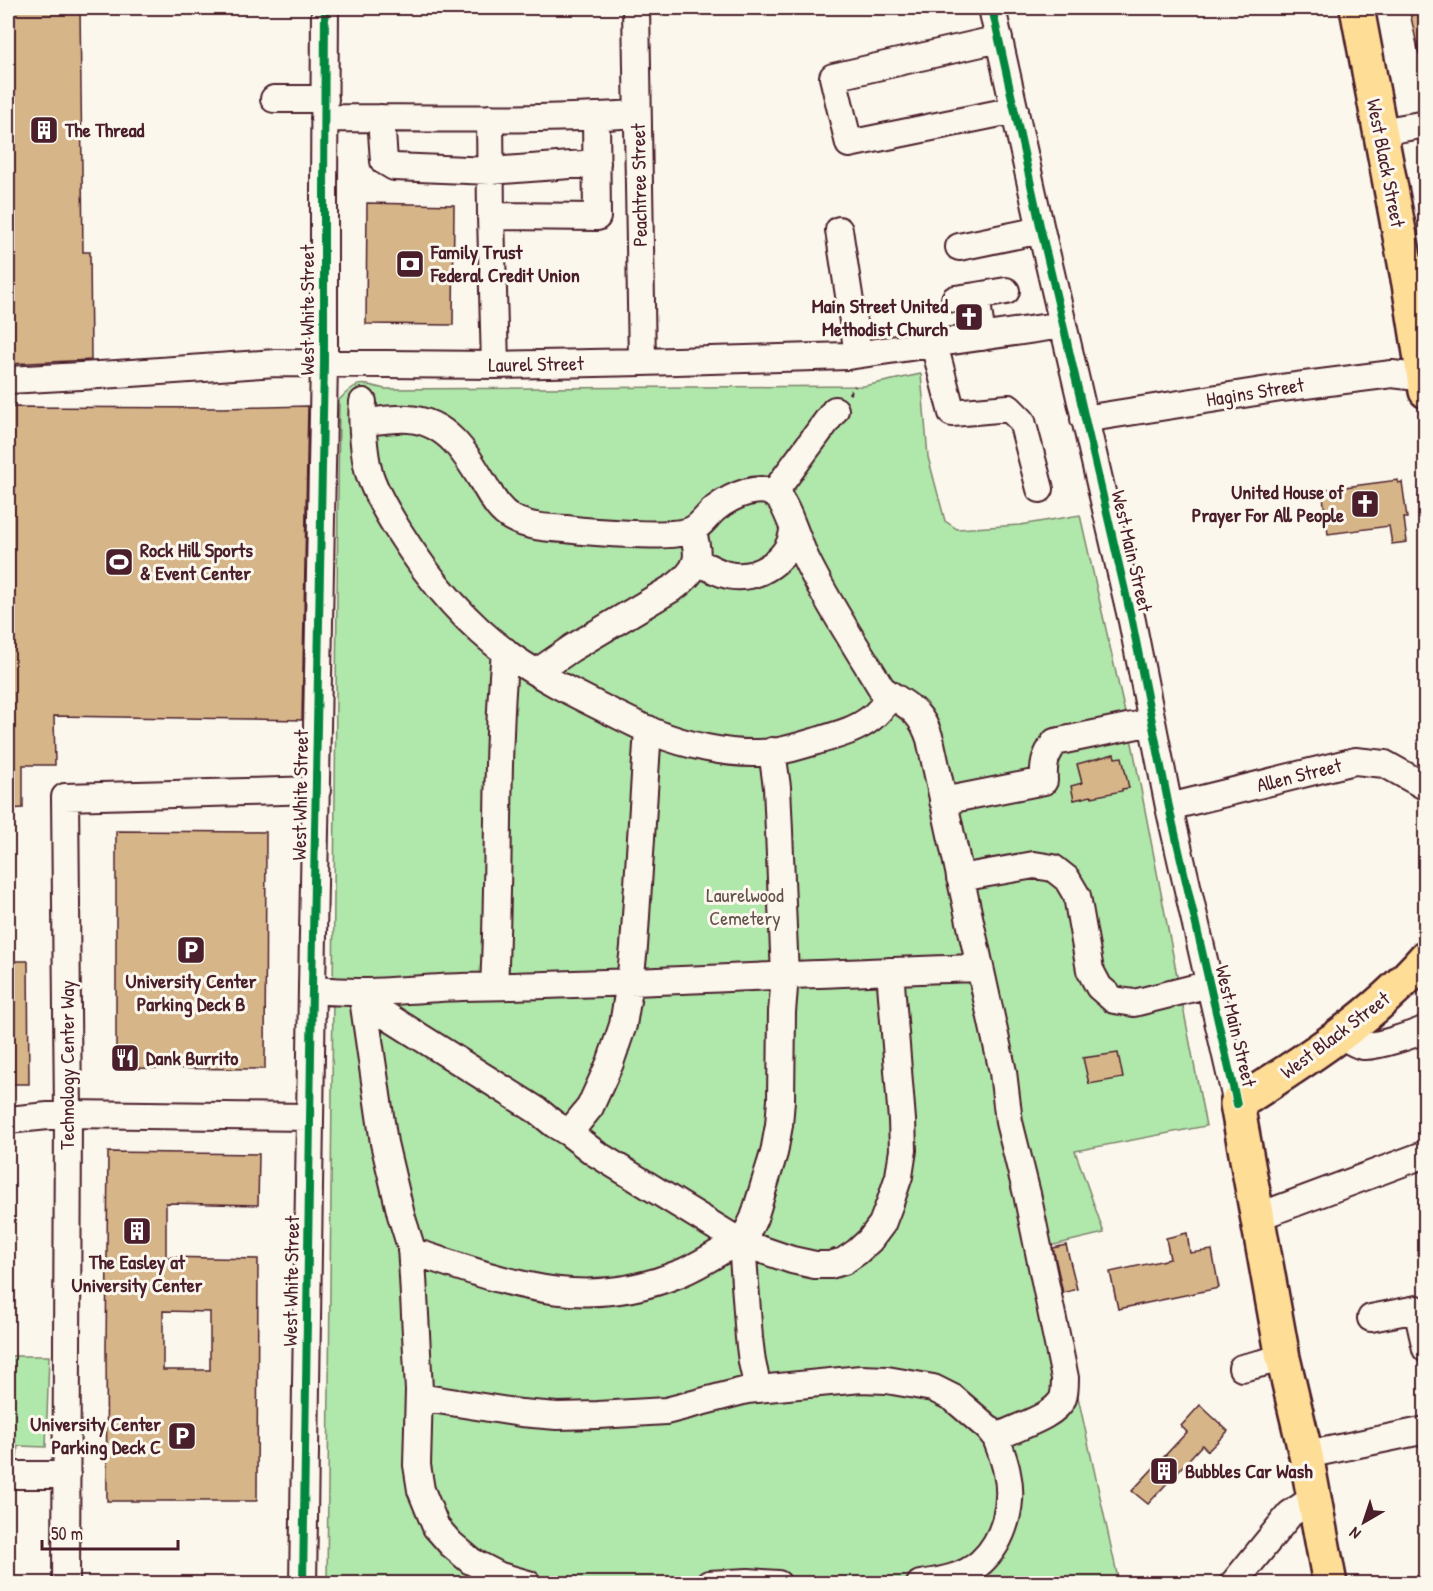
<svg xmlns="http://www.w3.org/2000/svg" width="1433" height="1591" viewBox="0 0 1433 1591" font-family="'Patrick Hand',sans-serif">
<rect width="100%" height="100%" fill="#fbf7ec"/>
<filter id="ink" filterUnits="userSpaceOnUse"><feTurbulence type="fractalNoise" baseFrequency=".0167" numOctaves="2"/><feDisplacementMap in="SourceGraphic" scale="12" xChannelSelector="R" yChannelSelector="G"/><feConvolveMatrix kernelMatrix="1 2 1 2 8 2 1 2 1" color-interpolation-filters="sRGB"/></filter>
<g filter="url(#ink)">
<path fill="#b0e7ab" stroke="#7d836b" stroke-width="1.5" d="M921 374 928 457 945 521 957 529 1020 525 1080 515 1133 748 1206 1126 1075 1151 1104 1233 1045 1247 1119 1583 327 1584 339 400C358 380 359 383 385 389L864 386Z
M8 1356H49L46 1447 18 1446 17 1458H8Z"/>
<path fill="#d6b589" stroke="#4a1f2b" stroke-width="1.5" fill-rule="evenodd" d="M8 8H80L83 252H90L91 360 8 364Z
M1409 8H1425V53L1419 54Z
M367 203 454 205 453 325 366 324Z
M308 406 302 720 54 716 55 765H23V808L8 809V407L224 408Z
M1398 480V483L1402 482 1407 518H1404L1407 542 1392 544 1389 526 1328 534 1322 490Z
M1114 754 1115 758 1122 757 1129 788 1122 789V791L1092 797 1091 796 1074 800 1071 786 1082 783 1077 764Z
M116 831 266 832 265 1069 116 1068Z
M8 961H28L29 1084H8Z
M1118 1053 1123 1078 1089 1084 1083 1058Z
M108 1152 259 1154 258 1205 166 1203V1257L258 1259 257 1501H107L106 1349ZM163 1311 210 1312V1370H163Z
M1187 1233 1190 1253 1212 1250 1219 1288 1118 1309 1110 1272 1170 1259 1166 1238Z
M1066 1245 1077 1289 1063 1293 1053 1248Z
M1200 1405 1228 1431 1208 1451 1202 1445 1148 1504 1132 1491 1187 1432 1181 1426Z"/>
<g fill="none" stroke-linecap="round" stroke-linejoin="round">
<g stroke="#4a1f2b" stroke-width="30">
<path id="minor" d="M636 8 642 362
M992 8 1041 230 1132 621 1169 807 1237 1104
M999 39 833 77 849 144 1015 110
M274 99H325
M324 118C429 118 533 121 637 114
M381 118 384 161 394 167 491 171 597 163
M490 118 491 216
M1380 132 1426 124
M839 230 858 354
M959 247 1041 230
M976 296 1006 291
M955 299 976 296 982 337
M934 344 952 413 1009 408 1022 421 1040 489
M495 365 491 216 597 217 596 116
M8 380 117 374 276 363 495 365 642 362 848 356 1063 325
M363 402C361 420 364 455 369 473 376 494 387 512 398 530 428 578 466 624 512 657 542 678 575 694 607 710 624 718 640 727 656 733 685 745 727 754 758 753 779 753 800 746 820 740 837 735 856 730 870 719 876 715 881 708 886 703L882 689C856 646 828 604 806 559 799 545 787 506 778 497 762 481 730 497 716 508 707 515 702 525 692 530 674 539 590 532 566 529 548 528 528 527 512 518 498 510 492 497 484 484 466 454 447 421 408 419 394 418 378 421 363 422
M1084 419 1281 388 1392 374 1426 378
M773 494 835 410
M697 562C707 566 718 573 728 575 757 582 793 558 793 527
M537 672 572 648 676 586C699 568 701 557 692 530
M882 689C906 706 920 708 930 739L1003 1072 1009 1122 1027 1194 1065 1378C1065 1385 1065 1392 1063 1398 1054 1418 1014 1427 996 1438 1000 1449 1005 1461 1007 1473 1014 1504 1004 1541 981 1562 965 1577 941 1581 920 1584
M943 801 1044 781C1043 763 1045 756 1055 742L1152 722
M1169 807 1355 761 1385 764 1426 787
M960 878 1034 865 1053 868 1067 879 1077 896 1090 970 1099 987 1114 1000 1134 1003 1210 984
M494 986C500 875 495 763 505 651
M312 990C327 991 343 992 358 992 392 992 427 988 462 987 635 984 807 973 980 968
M362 992 384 1143 401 1215 411 1247 413 1277 419 1390 417 1465 421 1490 436 1527 451 1544 471 1561 500 1576 528 1584
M363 1001 519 1099 538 1111 554 1124 569 1133 595 1153 742 1243 792 1260 815 1265H830L844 1261 857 1252 870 1240 882 1224 890 1203 899 1176 903 1150 902 1120 890 971
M1342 1034C1346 1039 1357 1045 1363 1046 1377 1047 1412 1035 1426 1029
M8 1120 68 1114 310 1117
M569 1133 590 1107 610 1063 623 1025 630 982 634 947 648 729
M1257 1217 1426 1154
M411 1251C505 1281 580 1314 678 1274 699 1266 719 1252 738 1241
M1371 1318 1417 1309 1426 1349
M1242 1368 1283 1358
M758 1389 752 1362 749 1338 742 1243 754 1218 774 1153 779 1125 781 1100 782 1012 785 976 779 831 777 787 772 751
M419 1397 521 1413 557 1416 598 1415 666 1411 747 1390 861 1379 887 1380 933 1388 953 1398 988 1428 996 1438
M1306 1455 1426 1430
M8 1475H67
M66 1584 68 1114 65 797 317 790
M303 1584 312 987 324 363V191L325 8
M709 1584 748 1582 778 1584
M1233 1584 1290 1514 1314 1498"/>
</g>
<g stroke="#4a1f2b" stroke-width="38">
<path id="major" d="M1357 8 1409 284 1426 391
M1330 1584 1306 1455 1283 1358 1237 1104C1304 1061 1373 1018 1426 957"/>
</g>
<path stroke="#4a1f2b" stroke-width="3" stroke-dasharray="4.5 4.5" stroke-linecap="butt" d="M849 394 855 386"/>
<use href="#minor" stroke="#fbf7ec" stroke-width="26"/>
<use href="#major" stroke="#fedd96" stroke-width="33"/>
<g stroke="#fbf7ec" stroke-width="11">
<path id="cycleway" d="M992 8 1041 230 1132 621 1169 807 1237 1104
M303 1584 312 987 324 363V191L325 8"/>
</g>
<use href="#cycleway" stroke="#00873e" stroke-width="8"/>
</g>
</g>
<defs>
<g id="building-square" transform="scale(1.5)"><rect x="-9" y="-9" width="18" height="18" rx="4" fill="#4a1f2b" stroke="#fbf7ec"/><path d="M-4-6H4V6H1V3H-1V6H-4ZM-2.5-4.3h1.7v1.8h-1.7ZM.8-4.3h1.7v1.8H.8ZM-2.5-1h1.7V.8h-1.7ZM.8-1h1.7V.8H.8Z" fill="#fff"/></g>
<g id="bank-square" transform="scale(1.5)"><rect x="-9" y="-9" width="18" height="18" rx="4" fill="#4a1f2b" stroke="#fbf7ec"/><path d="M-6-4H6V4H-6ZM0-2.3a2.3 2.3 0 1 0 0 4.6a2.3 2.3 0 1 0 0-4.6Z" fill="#fff"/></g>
<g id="church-square" transform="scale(1.5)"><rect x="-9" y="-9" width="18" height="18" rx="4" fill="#4a1f2b" stroke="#fbf7ec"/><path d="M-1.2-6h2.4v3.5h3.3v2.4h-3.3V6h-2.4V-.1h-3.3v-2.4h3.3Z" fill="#fff"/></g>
<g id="stadium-square" transform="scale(1.5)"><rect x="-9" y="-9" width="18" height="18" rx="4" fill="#4a1f2b" stroke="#fbf7ec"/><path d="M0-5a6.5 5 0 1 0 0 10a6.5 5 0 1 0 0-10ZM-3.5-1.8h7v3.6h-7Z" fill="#fff"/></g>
<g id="parking-square" transform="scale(1.5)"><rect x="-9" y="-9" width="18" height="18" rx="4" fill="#4a1f2b" stroke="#fbf7ec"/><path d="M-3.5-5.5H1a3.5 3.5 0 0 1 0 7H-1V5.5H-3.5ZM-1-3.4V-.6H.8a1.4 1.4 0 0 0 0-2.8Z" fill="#fff"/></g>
<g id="restaurant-square" transform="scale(1.5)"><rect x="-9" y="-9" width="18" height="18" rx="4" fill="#4a1f2b" stroke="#fbf7ec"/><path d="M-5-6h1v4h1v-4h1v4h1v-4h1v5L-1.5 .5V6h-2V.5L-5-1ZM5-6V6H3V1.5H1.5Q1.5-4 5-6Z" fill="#fff"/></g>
</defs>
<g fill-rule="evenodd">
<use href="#building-square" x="44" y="130"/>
<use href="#bank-square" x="410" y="264"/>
<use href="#church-square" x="969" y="317"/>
<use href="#church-square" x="1365" y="504"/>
<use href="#stadium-square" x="119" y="562"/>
<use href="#parking-square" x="191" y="950"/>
<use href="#restaurant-square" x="125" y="1058"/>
<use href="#building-square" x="137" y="1231"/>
<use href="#parking-square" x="182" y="1436"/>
<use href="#building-square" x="1164" y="1471"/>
</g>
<g text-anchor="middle" stroke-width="6" stroke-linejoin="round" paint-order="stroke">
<g font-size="20" font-weight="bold" fill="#4a1f2b" stroke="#fbf7ec" text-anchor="start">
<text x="65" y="137">The Thread</text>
<text x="431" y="259">Family Trust<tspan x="431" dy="23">Federal Credit Union</tspan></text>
<text x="948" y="313" text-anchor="end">Main Street United<tspan x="948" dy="23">Methodist Church</tspan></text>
<text x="1344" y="499" text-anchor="end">United House of<tspan x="1344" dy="23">Prayer For All People</tspan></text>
<text x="140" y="557">Rock Hill Sports<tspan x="140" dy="23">&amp; Event Center</tspan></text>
<text x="191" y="988" text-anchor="middle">University Center<tspan x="191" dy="23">Parking Deck B</tspan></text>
<text x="146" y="1065">Dank Burrito</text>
<text x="137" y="1269" text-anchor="middle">The Easley at<tspan x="137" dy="23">University Center</tspan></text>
<text x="161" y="1431" text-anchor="end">University Center<tspan x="161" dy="23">Parking Deck C</tspan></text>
<text x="1185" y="1478">Bubbles Car Wash</text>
</g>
<g font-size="20" fill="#4a1f2b" stroke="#fbf7ec">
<text transform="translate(1386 163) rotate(79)" y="7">West Black Street</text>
<text transform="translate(639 185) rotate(-91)" y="7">Peachtree Street</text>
<text transform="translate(307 310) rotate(-90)" y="7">West White Street</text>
<text transform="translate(536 364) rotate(-1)" y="7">Laurel Street</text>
<text transform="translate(1255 392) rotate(-9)" y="7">Hagins Street</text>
<text transform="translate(1132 551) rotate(77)" y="7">West Main Street</text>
<text transform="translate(1299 775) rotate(-14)" y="7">Allen Street</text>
<text transform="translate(300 795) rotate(-89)" y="7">West White Street</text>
<text transform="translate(1236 1026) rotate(77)" y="7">West Main Street</text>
<text transform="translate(1335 1035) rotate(-37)" y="7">West Black Street</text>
<text transform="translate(67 1065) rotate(-90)" y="7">Technology Center Way</text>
<text transform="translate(291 1281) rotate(-89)" y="7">West White Street</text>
</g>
<g font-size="20" fill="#64514b" stroke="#fbf7ec">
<text x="745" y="902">Laurelwood<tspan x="745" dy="23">Cemetery</tspan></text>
</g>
</g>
<rect width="1433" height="1591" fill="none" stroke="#fbf7ec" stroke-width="30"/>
<rect x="15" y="15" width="1403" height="1561" fill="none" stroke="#4a1f2b" stroke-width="2" filter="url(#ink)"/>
<g transform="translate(1364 1522) rotate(219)" stroke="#fbf7ec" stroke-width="4.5" paint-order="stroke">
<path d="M0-4.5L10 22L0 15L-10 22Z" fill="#4a1f2b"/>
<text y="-9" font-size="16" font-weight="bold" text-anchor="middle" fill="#4a1f2b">N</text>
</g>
<path d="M42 1540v9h136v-9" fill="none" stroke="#4a1f2b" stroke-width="3"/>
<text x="51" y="1540" font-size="18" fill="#4a1f2b" stroke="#fbf7ec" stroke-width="4.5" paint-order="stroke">50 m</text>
</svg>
